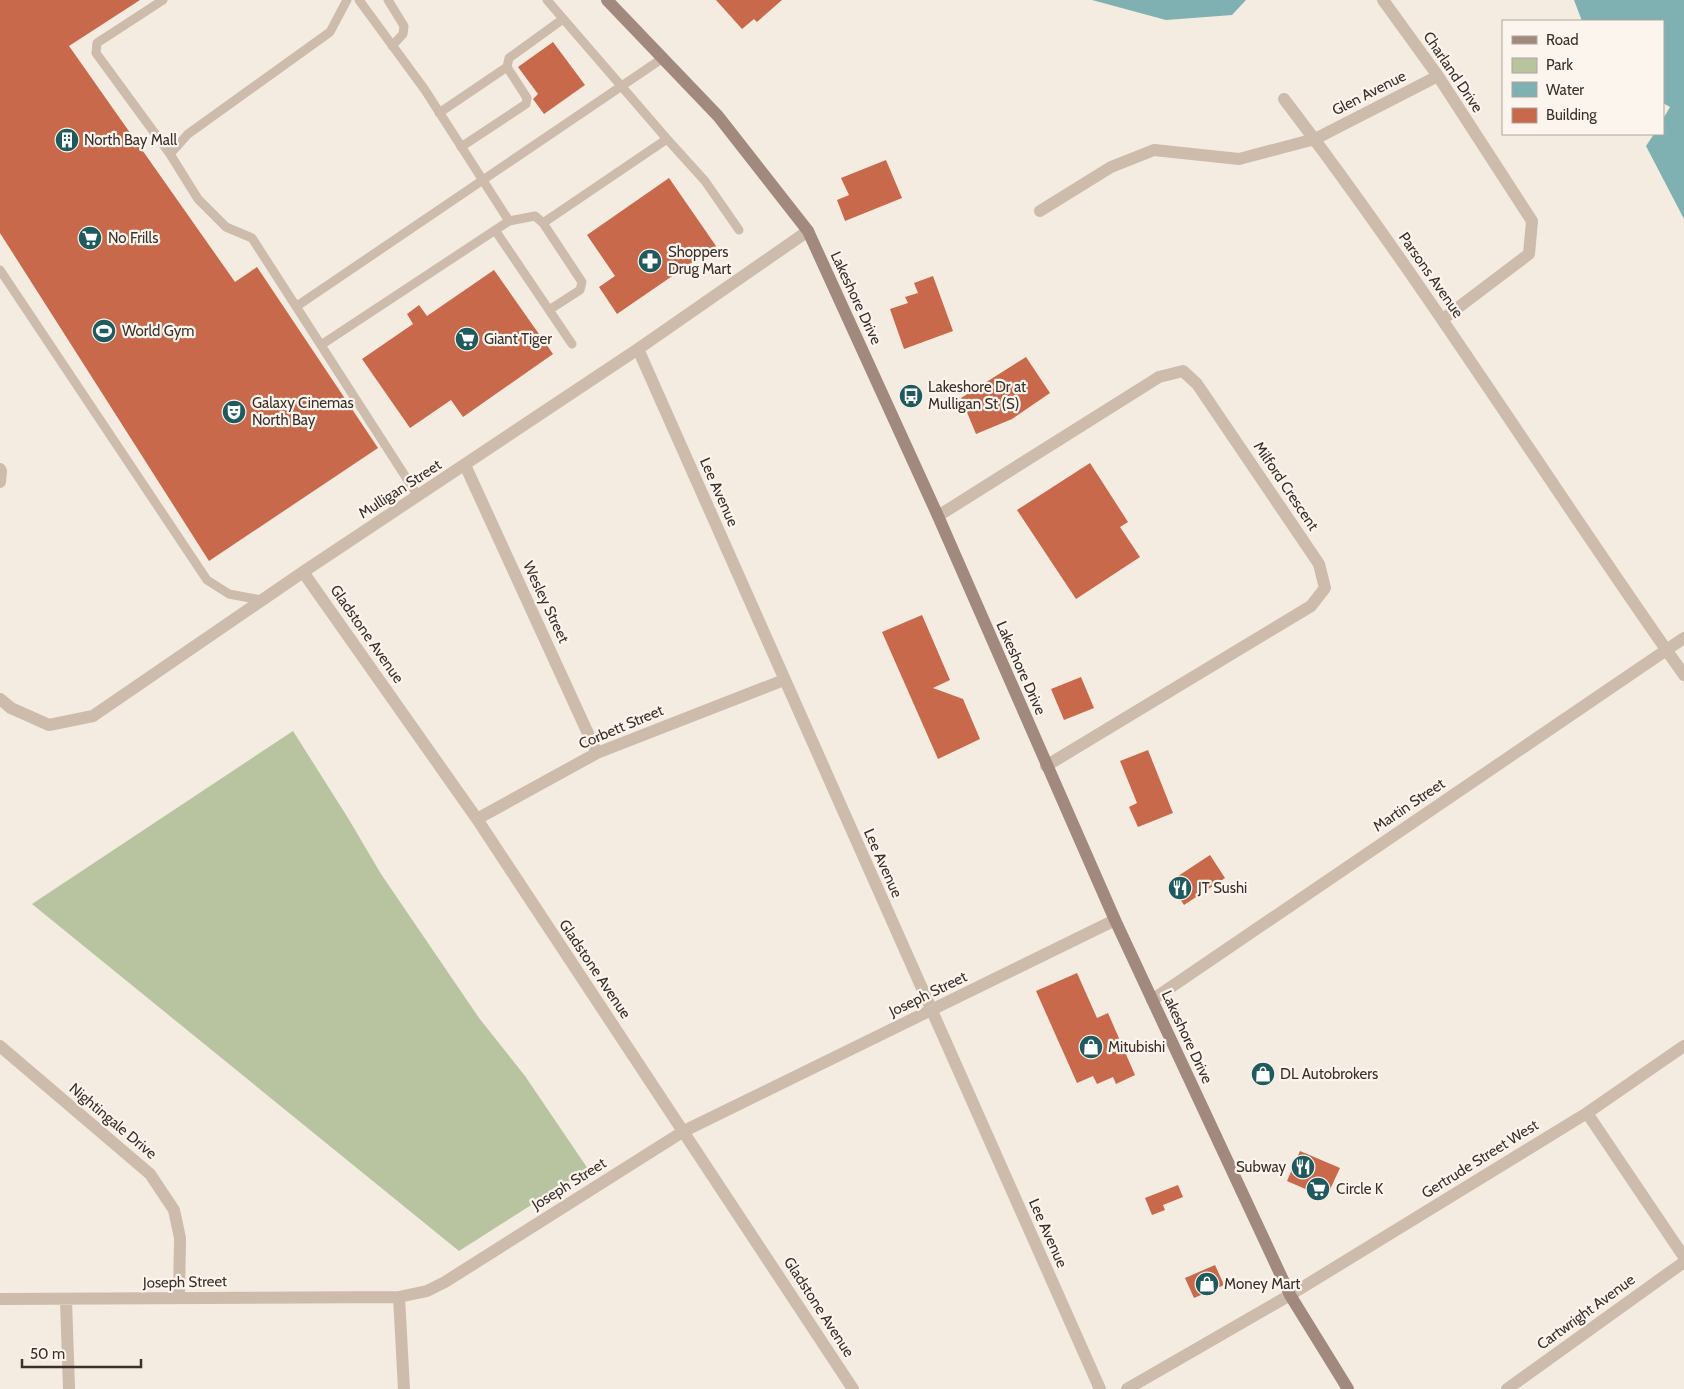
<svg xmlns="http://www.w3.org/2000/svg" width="1684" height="1389" viewBox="0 0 1684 1389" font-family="Cabin,sans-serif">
<rect width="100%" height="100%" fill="#f4ebe1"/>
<path fill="#b8c4a0" d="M293 731 348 818 381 874 479 1018 525 1076 588 1169 459 1251 32 904Z"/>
<path fill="#7fb0b2" d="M1092 0H1246L1232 15 1166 20Z
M1574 0H1684V219L1646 146 1654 134H1663V119L1670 107 1663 103V21H1582Z"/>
<path fill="#c8694b" d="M0 0H140L69 46 235 282 257 267 378 448 209 561 0 233Z
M716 0H782L757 22 754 19 742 29Z
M553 42 585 85 544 114 533 99 538 94 518 67Z
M886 160 902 198 845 221 837 200 849 195 841 178Z
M669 178 716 246 617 314 599 287 615 276 587 235Z
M494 270 553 354 463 417 451 400 410 428 362 359 413 324 407 314 419 305 427 316Z
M933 276 953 331 904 349 890 309 908 303 905 297 918 293 914 283Z
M1026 357 1050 393 1012 419 976 434 961 398Z
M1090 463 1128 522 1120 527 1140 557 1076 599 1017 510Z
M922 615 950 680 933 688 963 699 980 739 938 759 882 632Z
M1081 677 1094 708 1064 720 1051 689Z
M1148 750 1173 813 1138 827 1129 807 1137 803 1120 761Z
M1210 855 1225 878 1184 905 1169 882Z
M1077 973 1097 1018 1108 1013 1135 1075 1116 1084 1113 1077 1097 1084 1093 1076 1077 1083 1036 991Z
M1300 1151 1340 1168 1326 1198 1287 1181Z
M1178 1185 1183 1197 1163 1205 1165 1210 1152 1215 1145 1198Z
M1215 1265 1224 1285 1194 1298 1185 1278Z"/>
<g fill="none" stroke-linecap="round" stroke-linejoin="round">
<path stroke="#cdbbac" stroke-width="9" d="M163 0 97 43 96 53 170 154
M347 0 330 32 188 134 170 154 198 199 226 227 252 238 418 496
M388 0 404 26 403 34 392 46
M547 0 667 139
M439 113 507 67 509 58 563 19
M461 147 526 104 527 98 507 67
M509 221 535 216 543 223
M495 230 572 344
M0 270 207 580 229 594 261 600
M297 306 663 58
M549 310 580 290 582 282 543 223 667 139 705 181 739 230
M321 345 509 221 425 90 359 0"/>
<path stroke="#cdbbac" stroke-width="12" d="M1383 0 1438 76 1532 221 1529 254 1443 319
M1284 99C1426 285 1549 484 1684 675
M1040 211 1111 167 1154 150 1239 159 1315 139 1438 76
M638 349 1100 1389
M465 465 597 753
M0 469 1 471 0 482
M938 516 1159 377 1183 371 1197 384 1319 564 1325 588 1311 606 1046 766
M303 572 477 819 853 1389
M0 699 11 708 49 725 93 716 303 572 638 349 808 231
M477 819 597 753 784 680
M1152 1000 1684 638
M0 1046 150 1174 174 1210 180 1238 179 1298
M1587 1113 1684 1257
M399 1297 404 1389
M0 1299 399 1297 427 1291 445 1282 684 1131 1115 920
M66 1300 69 1389
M1127 1389 1290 1295 1587 1113 1684 1046
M1507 1389 1684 1262"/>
<path stroke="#a18a7d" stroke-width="12" d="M607 0 718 116 808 231 938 516 1115 920 1290 1295 1348 1389"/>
</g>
<defs>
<g id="building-disc" transform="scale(1.25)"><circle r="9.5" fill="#1f5a5e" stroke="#fbf5ee"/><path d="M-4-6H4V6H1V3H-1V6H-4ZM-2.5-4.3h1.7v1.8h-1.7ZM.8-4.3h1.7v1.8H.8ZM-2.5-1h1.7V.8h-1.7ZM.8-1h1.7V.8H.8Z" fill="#fff"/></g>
<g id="supermarket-disc" transform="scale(1.25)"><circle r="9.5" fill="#1f5a5e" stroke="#fbf5ee"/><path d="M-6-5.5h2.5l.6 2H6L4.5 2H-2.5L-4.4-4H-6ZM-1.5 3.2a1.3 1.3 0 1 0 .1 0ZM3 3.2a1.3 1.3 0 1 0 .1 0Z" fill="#fff"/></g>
<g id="pharmacy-disc" transform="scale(1.25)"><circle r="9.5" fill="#1f5a5e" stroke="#fbf5ee"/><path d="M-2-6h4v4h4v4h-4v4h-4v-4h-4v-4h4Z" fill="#fff"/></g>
<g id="stadium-disc" transform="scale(1.25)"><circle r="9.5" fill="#1f5a5e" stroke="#fbf5ee"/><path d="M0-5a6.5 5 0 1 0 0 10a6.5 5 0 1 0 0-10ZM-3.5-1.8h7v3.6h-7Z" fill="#fff"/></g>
<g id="bus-disc" transform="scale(1.25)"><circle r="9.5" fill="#1f5a5e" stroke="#fbf5ee"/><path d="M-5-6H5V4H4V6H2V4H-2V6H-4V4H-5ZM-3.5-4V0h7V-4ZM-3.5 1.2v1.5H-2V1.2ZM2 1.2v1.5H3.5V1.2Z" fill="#fff"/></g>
<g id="theatre-disc" transform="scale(1.25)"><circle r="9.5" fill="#1f5a5e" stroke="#fbf5ee"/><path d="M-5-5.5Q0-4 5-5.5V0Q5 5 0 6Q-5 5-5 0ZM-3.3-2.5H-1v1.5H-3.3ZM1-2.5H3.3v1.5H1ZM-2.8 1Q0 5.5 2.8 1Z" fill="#fff"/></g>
<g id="restaurant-disc" transform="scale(1.25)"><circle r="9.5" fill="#1f5a5e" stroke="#fbf5ee"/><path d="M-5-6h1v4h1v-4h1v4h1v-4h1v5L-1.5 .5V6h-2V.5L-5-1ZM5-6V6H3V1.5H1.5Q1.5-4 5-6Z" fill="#fff"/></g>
<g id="shop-disc" transform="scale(1.25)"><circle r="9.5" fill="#1f5a5e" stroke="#fbf5ee"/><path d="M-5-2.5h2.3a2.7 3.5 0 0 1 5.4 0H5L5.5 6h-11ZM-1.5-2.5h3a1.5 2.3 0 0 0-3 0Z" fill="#fff"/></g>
</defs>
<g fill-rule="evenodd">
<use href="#building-disc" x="67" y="140"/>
<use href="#supermarket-disc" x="90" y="238"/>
<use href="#pharmacy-disc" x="650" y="261"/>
<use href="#stadium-disc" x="104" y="331"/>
<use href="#supermarket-disc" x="467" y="339"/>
<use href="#bus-disc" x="911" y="396"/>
<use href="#theatre-disc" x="234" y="412"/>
<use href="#restaurant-disc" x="1180" y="888"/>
<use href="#shop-disc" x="1091" y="1047"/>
<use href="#shop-disc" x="1263" y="1074"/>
<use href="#restaurant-disc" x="1303" y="1167"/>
<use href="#supermarket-disc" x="1318" y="1189"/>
<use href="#shop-disc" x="1207" y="1284"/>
</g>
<g text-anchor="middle" stroke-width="4.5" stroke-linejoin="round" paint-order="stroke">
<g font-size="15" fill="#3b302b" stroke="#fbf5ee">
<text transform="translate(1453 72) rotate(56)" y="5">Charland Drive</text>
<text transform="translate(1369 93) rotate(-27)" y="5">Glen Avenue</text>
<text transform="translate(1431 275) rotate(55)" y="5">Parsons Avenue</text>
<text transform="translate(856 298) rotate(65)" y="5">Lakeshore Drive</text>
<text transform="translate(1286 486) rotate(56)" y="5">Milford Crescent</text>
<text transform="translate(400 489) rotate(-33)" y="5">Mulligan Street</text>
<text transform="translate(719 492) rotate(66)" y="5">Lee Avenue</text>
<text transform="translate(546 602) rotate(65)" y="5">Wesley Street</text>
<text transform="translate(367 634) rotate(55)" y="5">Gladstone Avenue</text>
<text transform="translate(1021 668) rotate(66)" y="5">Lakeshore Drive</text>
<text transform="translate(621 727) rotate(-23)" y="5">Corbett Street</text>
<text transform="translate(1409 805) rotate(-34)" y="5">Martin Street</text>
<text transform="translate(883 863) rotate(66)" y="5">Lee Avenue</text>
<text transform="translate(595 969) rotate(56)" y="5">Gladstone Avenue</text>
<text transform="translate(928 994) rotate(-26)" y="5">Joseph Street</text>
<text transform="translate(1187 1037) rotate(65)" y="5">Lakeshore Drive</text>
<text transform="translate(113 1121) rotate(40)" y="5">Nightingale Drive</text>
<text transform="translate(1480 1159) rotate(-32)" y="5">Gertrude Street West</text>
<text transform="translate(569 1184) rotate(-32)" y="5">Joseph Street</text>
<text transform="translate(1048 1233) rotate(66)" y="5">Lee Avenue</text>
<text transform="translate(185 1282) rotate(-1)" y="5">Joseph Street</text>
<text transform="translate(819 1307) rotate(57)" y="5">Gladstone Avenue</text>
<text transform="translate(1586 1312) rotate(-36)" y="5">Cartwright Avenue</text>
</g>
<g font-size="15" fill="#3b302b" stroke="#fbf5ee" text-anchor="start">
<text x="84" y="145">North Bay Mall</text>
<text x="108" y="243">No Frills</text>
<text x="668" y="257">Shoppers<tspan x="668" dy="17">Drug Mart</tspan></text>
<text x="122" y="336">World Gym</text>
<text x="484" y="344">Giant Tiger</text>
<text x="928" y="392">Lakeshore Dr at<tspan x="928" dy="17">Mulligan St (S)</tspan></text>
<text x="252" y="408">Galaxy Cinemas<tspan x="252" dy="17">North Bay</tspan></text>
<text x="1198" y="893">JT Sushi</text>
<text x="1108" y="1052">Mitubishi</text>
<text x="1280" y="1079">DL Autobrokers</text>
<text x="1286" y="1172" text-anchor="end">Subway</text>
<text x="1336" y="1194">Circle K</text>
<text x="1224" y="1289">Money Mart</text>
</g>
</g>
<rect x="1502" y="20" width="162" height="115" fill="#fbf5ee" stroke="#aea6a0"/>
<rect x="1512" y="36" width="25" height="8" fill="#a18a7d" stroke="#aea6a0"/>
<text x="1546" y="45" font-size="15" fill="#3b302b">Road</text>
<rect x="1512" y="58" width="25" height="15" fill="#b8c4a0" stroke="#aea6a0"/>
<text x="1546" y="70" font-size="15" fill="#3b302b">Park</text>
<rect x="1512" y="82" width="25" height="15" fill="#7fb0b2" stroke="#aea6a0"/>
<text x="1546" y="95" font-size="15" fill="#3b302b">Water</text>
<rect x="1512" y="108" width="25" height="15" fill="#c8694b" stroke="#aea6a0"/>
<text x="1546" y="120" font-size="15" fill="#3b302b">Building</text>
<path d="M22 1359v8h119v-8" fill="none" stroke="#3b302b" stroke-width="2.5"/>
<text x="30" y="1359" font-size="15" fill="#3b302b" stroke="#fbf5ee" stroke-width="4" paint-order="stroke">50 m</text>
</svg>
